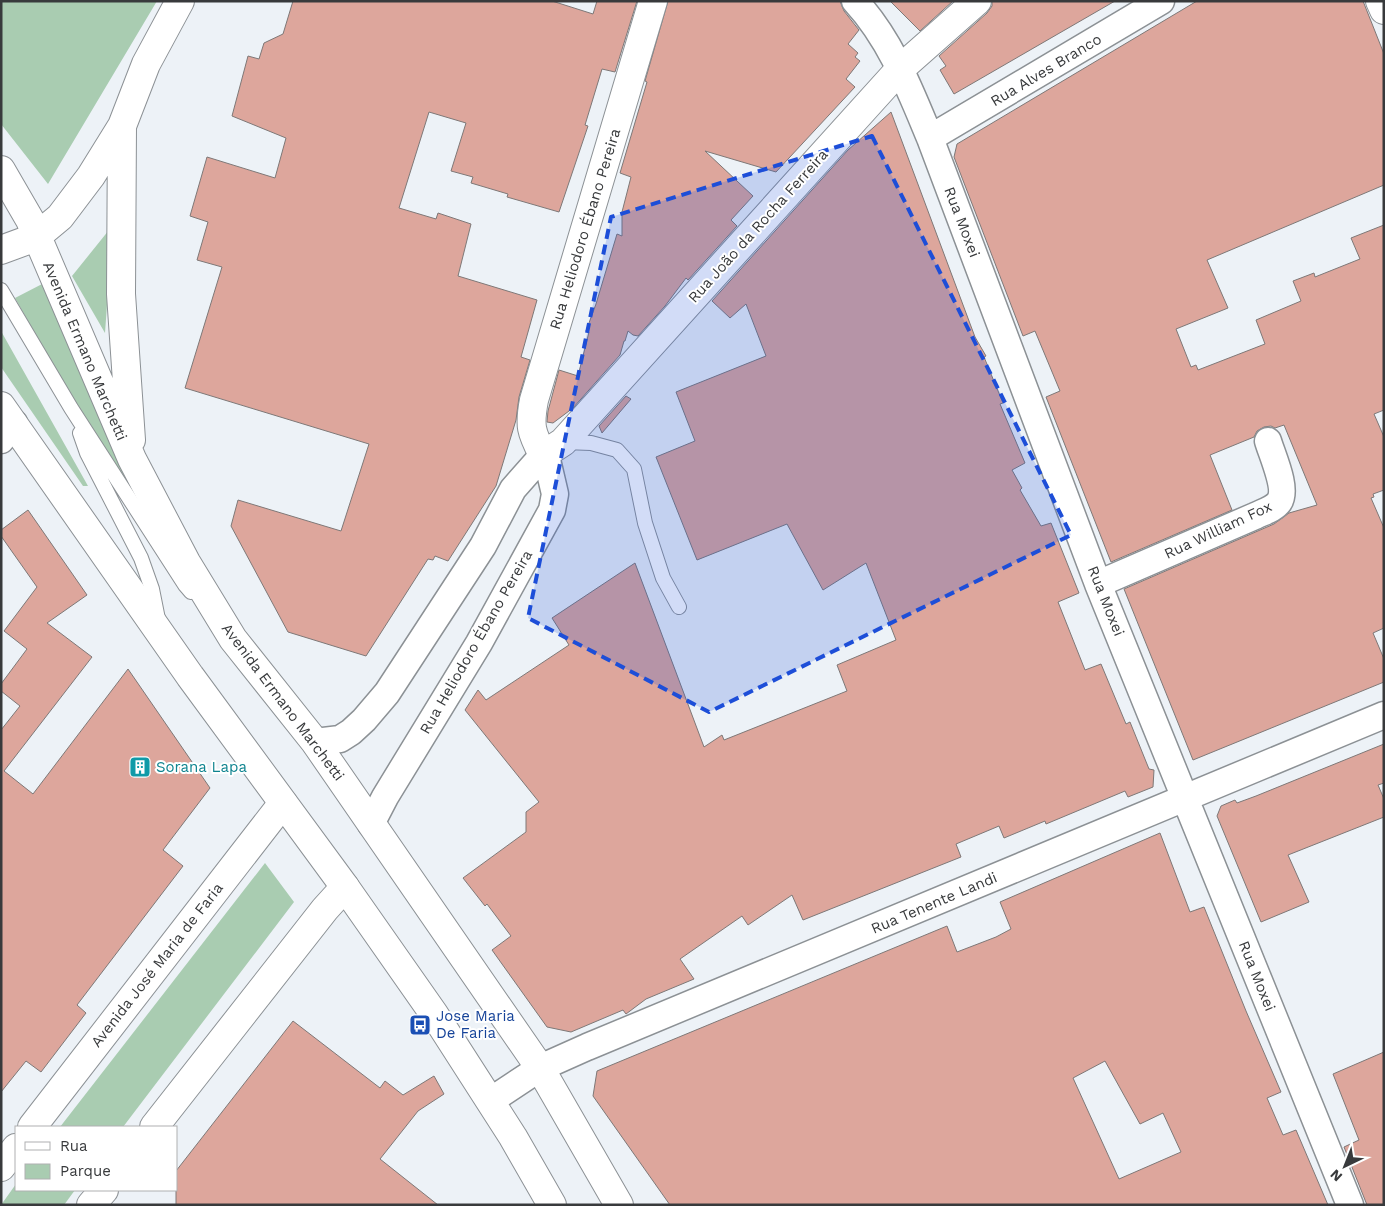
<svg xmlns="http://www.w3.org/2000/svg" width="1385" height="1206" viewBox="0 0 1385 1206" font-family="'Work Sans',sans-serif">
<rect width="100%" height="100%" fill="#edf2f7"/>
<path fill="#a9ccb1" d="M1 1H157L48 184 1 124Z
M109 230 108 291 105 333 72 276Z
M46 282 142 513 113 472 15 298Z
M1 331 88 486H83L1 367Z
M265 863 294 902 123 1127H60Z
M16 1184V1190H75L64 1205H1Z"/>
<path fill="#dda69c" stroke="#7e7877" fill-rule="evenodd" d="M293 1H552L593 14 597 1H637L615 72 602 69 585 125 588 126 559 212 507 197 508 194 471 183 473 177 451 171 466 123 429 112 399 208 436 219 438 213 471 224 458 276 537 300 521 357 530 360 519 397 516 420 496 486 448 561 435 556 433 560 428 559 366 656 288 632 231 526 238 500 341 531 369 444 185 388 222 267 197 260 208 222 190 216 207 157 275 178 286 138 232 116 248 56 259 59 264 43 283 34Z
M668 1H840L844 11 859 30 848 44 858 53 855 57 860 61 846 79 855 87 776 172 705 151 753 196 731 220 737 226 688 280 686 278 665 306 638 336 633 335 628 331 625 341H624L620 355 573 408 553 423 547 422 548 411 559 370 578 376 589 332 586 331 596 304 617 234 622 236V212L631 177 620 173 647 82 645 81Z
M890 1H953L920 31Z
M992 1H1115L954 94 940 70 946 66 939 56 987 13 992 6Z
M1197 1H1363L1384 54V185L1207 260 1228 308 1176 329 1191 367 1196 365 1198 370 1265 344 1256 320 1301 301 1293 281 1314 273 1315 277 1360 259 1351 238 1384 225V410L1374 414 1384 437V490L1373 494 1374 497 1371 498 1384 528V628L1373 633 1384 659V682L1193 760 1124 589 1274 524 1289 513 1317 505 1284 425 1275 428 1271 426 1264 427 1257 431 1254 437 1210 455 1232 510 1111 562 1046 397 1060 391 1035 331 1023 336 954 157 957 144Z
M891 112 975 337 986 356 984 357 1003 403 1000 404 1025 463 1012 470 1022 488 1020 490 1041 526 1051 523 1079 593 1058 602 1085 670 1101 664 1126 724 1130 722 1149 769 1154 770 1153 787 1128 797 1125 791 1046 824 1045 821 1004 838 999 826 956 844 961 857 803 920 792 895 748 925 742 916 680 959 694 979 646 999 626 1014 623 1010 571 1032 547 1027 492 950 511 936 487 904 485 906 463 878 526 832V812L539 802 465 710 478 690 486 700 569 645 552 618 635 563 704 747 722 735 724 740 847 691 837 665 896 640 866 563 823 590 787 524 697 560 656 457 695 441 676 392 766 356 746 304 730 318 712 301 848 150Z
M626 396 631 399 602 433 599 426Z
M28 510 87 595 47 623 92 657 4 771 33 794 128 669 210 788 163 850 183 866 77 1005 86 1013 41 1072 26 1061 1 1092V730L20 706 1 691V684L27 649 4 631 37 587 1 536V530Z
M1384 744V783L1378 785 1384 799V817L1288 855 1309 902 1261 922 1217 816 1221 806 1235 800 1237 803 1256 796Z
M1160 833 1190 912 1204 907 1246 1011 1281 1092 1267 1098 1283 1135 1296 1130 1328 1205H670L593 1096 597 1071 947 926 957 952 996 937 1011 929 1000 902ZM1105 1061 1140 1124 1163 1113 1181 1152 1119 1179 1073 1078Z
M293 1021 380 1088 385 1081 403 1095 434 1076 444 1094 418 1111 380 1159 438 1205H176V1171Z
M1384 1052V1205H1367L1344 1147 1359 1140 1333 1074Z"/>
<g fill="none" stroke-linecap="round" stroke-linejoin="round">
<g stroke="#8c9195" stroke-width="16">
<path id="service" d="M1 290 71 408 185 585 191 592
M80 433 87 453 141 558 152 589 158 619
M564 442 591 443 617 450 634 469 645 523 663 578 679 607"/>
</g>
<g stroke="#8c9195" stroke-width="29">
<path id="minor" d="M855 1C891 40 910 90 930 138L1098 584 1350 1205
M930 138 1161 1
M1 440 14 423
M1098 584 1255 516C1263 512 1274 509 1279 502 1288 489 1272 455 1268 441
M315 742 340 739 351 732 364 720 387 693 483 546 513 489 543 455 548 464 555 494 552 510 479 643 385 797 371 824
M490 1101 540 1068 587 1047 1384 715"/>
</g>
<g stroke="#8c9195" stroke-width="30">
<path id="tertiary" d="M653 1 534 400C529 426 531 432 543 455L563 442 900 69 977 1
M1380 1 1384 10
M32 1127 283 803
M154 1127 325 909 345 887
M1 1167 16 1148
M91 1205 104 1190"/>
</g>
<g stroke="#8c9195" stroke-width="30">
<path id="primary" d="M122 126 121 294 131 440
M1 170 30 220 132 459 186 562 233 639 315 742 540 1068 619 1205
M1 250 36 237 60 217 91 176 122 126 146 64 180 1
M1 406 190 676 345 887 434 1014 513 1137 552 1205"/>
</g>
<use href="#service" stroke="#fff" stroke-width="14"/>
<use href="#minor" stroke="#fff" stroke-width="26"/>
<use href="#tertiary" stroke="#fff" stroke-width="28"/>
<use href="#primary" stroke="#fff" stroke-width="28"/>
</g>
<path fill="#1d4ed8" fill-opacity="0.2" stroke="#1d4ed8" stroke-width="4" stroke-dasharray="10 6" stroke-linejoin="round" d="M872 136 1071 535 709 712 528 618 611 217Z"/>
<defs>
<g id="building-square" transform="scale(1.125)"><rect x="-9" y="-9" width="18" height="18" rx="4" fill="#0f9aa8" stroke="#fff"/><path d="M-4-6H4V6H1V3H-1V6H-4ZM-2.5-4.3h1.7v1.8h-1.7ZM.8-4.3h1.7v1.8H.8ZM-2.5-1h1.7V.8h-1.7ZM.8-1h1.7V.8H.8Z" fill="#fff"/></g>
<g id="bus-square" transform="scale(1.125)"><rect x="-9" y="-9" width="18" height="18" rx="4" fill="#1a4fb4" stroke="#fff"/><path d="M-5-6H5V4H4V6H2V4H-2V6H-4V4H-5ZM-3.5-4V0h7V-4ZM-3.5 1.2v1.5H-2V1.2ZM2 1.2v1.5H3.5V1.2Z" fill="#fff"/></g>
</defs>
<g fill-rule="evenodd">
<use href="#building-square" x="140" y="767"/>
<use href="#bus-square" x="420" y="1025"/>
</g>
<g text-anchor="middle" stroke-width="4" stroke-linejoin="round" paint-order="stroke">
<g font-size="15" fill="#383a3c" stroke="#fff">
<text transform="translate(1046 70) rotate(-31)" y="5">Rua Alves Branco</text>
<text transform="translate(962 222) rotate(69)" y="5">Rua Moxei</text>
<text transform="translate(758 226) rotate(-48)" y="5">Rua João da Rocha Ferreira</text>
<text transform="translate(585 229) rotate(-73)" y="5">Rua Heliodoro Ébano Pereira</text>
<text transform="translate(85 351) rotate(67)" y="5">Avenida Ermano Marchetti</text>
<text transform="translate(1218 530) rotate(-25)" y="5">Rua William Fox</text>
<text transform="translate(1106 601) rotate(68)" y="5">Rua Moxei</text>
<text transform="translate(476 642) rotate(-60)" y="5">Rua Heliodoro Ébano Pereira</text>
<text transform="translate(283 702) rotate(53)" y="5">Avenida Ermano Marchetti</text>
<text transform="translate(934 903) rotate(-23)" y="5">Rua Tenente Landi</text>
<text transform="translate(157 965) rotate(-52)" y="5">Avenida José Maria de Faria</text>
<text transform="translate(1257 976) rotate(68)" y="5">Rua Moxei</text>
</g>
<g font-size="15" fill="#0d838f" stroke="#fff" text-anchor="start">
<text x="156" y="772">Sorana Lapa</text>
</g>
<g font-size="15" fill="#164399" stroke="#fff" text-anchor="start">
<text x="436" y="1021">Jose Maria<tspan x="436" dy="17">De Faria</tspan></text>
</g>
</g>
<rect width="1385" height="1206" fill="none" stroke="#383a3c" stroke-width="5"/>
<rect x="15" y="1126" width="162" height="65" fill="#ffffff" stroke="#afb0b1"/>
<rect x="25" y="1142" width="25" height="8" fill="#ffffff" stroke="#afb0b1"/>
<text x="60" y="1151" font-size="15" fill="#383a3c">Rua</text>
<rect x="25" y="1164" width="25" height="15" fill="#a9ccb1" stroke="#afb0b1"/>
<text x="60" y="1176" font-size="15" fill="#383a3c">Parque</text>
<g transform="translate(1345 1166) rotate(223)" stroke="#ffffff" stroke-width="4" paint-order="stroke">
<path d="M0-4L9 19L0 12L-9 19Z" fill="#383a3c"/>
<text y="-8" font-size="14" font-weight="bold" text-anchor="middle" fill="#383a3c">N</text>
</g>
</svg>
